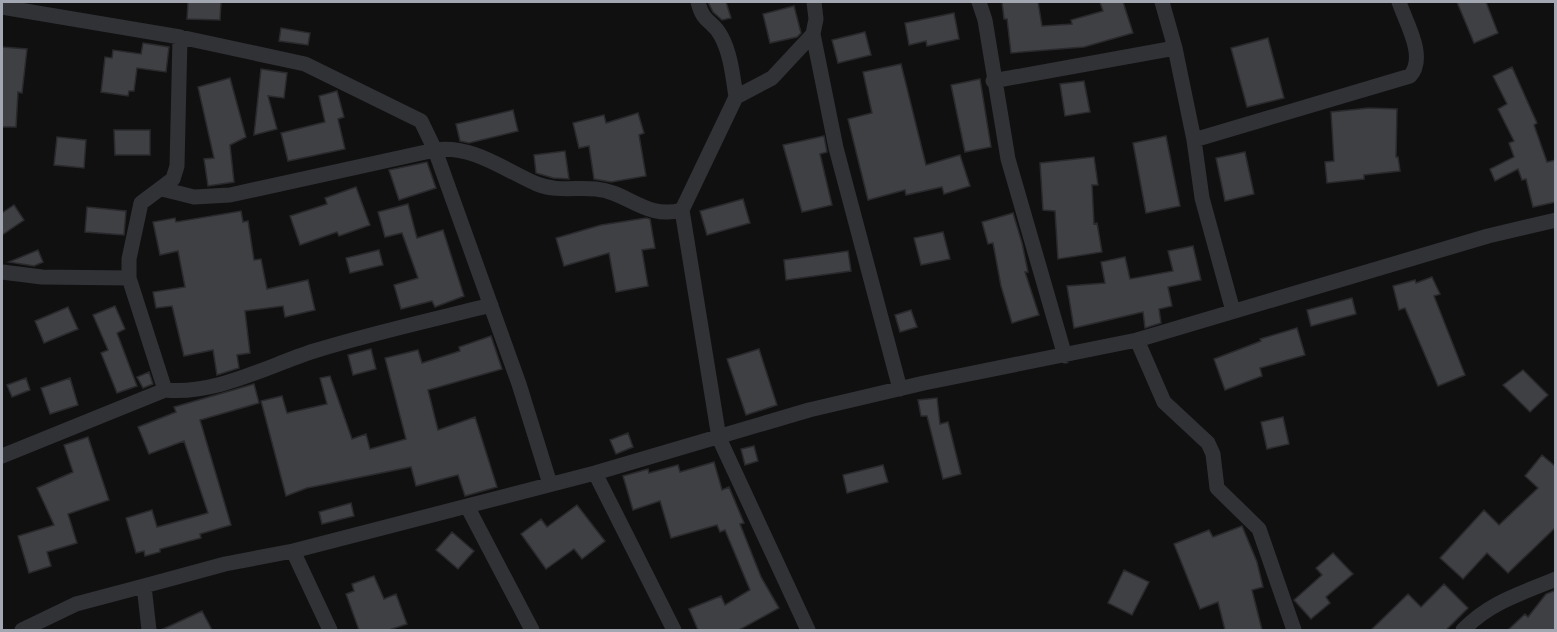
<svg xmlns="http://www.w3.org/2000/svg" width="1557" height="632" viewBox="0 0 1557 632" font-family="Barlow,sans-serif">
<rect width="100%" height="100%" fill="#101011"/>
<path fill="#3f4044" stroke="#2a2a2d" stroke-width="1.5" d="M188 2H221L220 20 187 19Z
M708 2H726L731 18 722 20 713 12Z
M1002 2H1038L1042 26 1072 24 1071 20 1103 11 1100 2H1123L1133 33 1084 47 1011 53 1007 19H1004Z
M1457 2H1486L1498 33 1474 43Z
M794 6 801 33 797 37 770 43 763 14Z
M954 13 959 39 927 46 926 41 909 45 905 23Z
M281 28 310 33 308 45 279 41Z
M865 32 871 55 838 63 832 40Z
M1268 38 1284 98 1247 107 1231 48Z
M143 43 169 47 166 72 137 68 134 91H129L128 96 101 92 105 57 112 58 113 50 141 54Z
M2 47 27 49 22 93 18 92 16 127H2Z
M901 64 926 165 960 155 970 186 944 194 942 187 906 195 905 190 868 200 848 119 872 113 863 72Z
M1512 67 1537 123 1534 125 1547 162 1556 160V202L1533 207 1526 179 1522 180 1518 169 1495 181 1490 169 1514 157 1509 143 1514 141 1498 109 1507 104 1493 76Z
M261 69 287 73 284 98 268 96 277 129 254 135Z
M230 78 246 137 230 145 234 182 208 186 204 159 214 158 198 87Z
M980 79 991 147 965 152 951 85Z
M1084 81 1090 112 1065 116 1060 84Z
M337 91 344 117 338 119 345 149 288 161 281 133 325 122 319 96Z
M1369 108 1397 109 1396 157H1398L1400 171 1364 175V179L1327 183 1325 162 1334 161 1331 112Z
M513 110 518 131 469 143 460 141 456 124Z
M638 113 644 133 639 135 646 176 611 182 594 179 589 146 579 148 573 123 604 115 606 123Z
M114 130H150V155H115Z
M824 136 827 152 820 154 832 205 802 212 783 145Z
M1166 136 1180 206 1146 213 1133 143Z
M57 137 86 140 84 168 54 165Z
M565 151 569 179 553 178 536 173 534 155Z
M1245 152 1254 194 1225 201 1216 158Z
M1094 157 1098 185H1092L1094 224 1097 223 1102 252 1058 259 1055 211 1043 210 1040 163Z
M427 162 436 188 399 200 389 170Z
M356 187 370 225 339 236 337 232 300 245 290 216 327 204 325 198Z
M743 199 750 223 707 235 700 211Z
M408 204 417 238 443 230 464 296 435 307 432 301 401 309 394 285 418 278 402 233 385 237 378 212Z
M14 205 24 220 2 235V213Z
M87 207 126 211 124 235 85 232Z
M241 211 243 222 248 221 254 260 261 259 267 289 308 280 315 310 285 317 283 306 245 311 250 353 237 355 239 368 217 375 213 350 184 356 172 306 156 308 153 292 185 287 178 251 160 255 153 222 175 218 176 222Z
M1013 213 1022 243 1028 272H1025L1039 315 1012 323 1001 286 993 243 988 244 982 222Z
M646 218 650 219 655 248 642 250 648 286 616 292 609 253 564 266 556 238 601 225Z
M943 232 950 259 921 265 914 238Z
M1193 246 1201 280 1168 287 1172 306 1159 309 1161 323 1145 328 1143 312 1074 328 1067 286 1105 283 1101 262 1125 257 1130 279 1173 271 1168 251Z
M38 250 43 262 34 266 9 262Z
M379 250 383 265 350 273 346 258Z
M848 251 851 271 786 280 784 260Z
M1432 277 1440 294 1434 296 1465 375 1438 386 1405 308 1399 310 1393 286 1415 280 1416 283Z
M1352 298 1356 314 1311 326 1307 310Z
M115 306 125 329 117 333 137 386 117 393 101 353 108 350 93 315Z
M68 307 78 329 44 343 35 321Z
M911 310 917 327 900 332 895 315Z
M1297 328 1305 355 1260 368 1262 376 1225 390 1214 359 1261 341 1260 339Z
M491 336 502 369 428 390 438 430 475 417 497 487 465 496 458 475 416 486 411 467 307 488 286 496 261 401 282 396 287 413 327 404 320 378 330 376 352 439 366 434 370 449 406 439 385 358 418 350 422 363 460 351 459 347Z
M371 349 376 369 353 375 348 355Z
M759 349 777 405 746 415 727 359Z
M1523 370 1548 395 1530 412 1503 385Z
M149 372 153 384 143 388 137 377Z
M26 378 30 390 12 397 7 385Z
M70 378 78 405 50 414 41 388Z
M254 384 259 403 200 420 231 525 200 534 201 538 160 549V552L145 556 144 551 136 553 126 518 152 510 157 527 208 513 184 441 149 454 138 427 176 412 174 407Z
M937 398 940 424 948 422 961 474 943 479 927 416H921L918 400Z
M1283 417 1289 444 1267 449 1261 422Z
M628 433 633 447 616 454 610 440Z
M88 437 109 500 68 514 77 543 47 552 51 566 29 573 18 536 54 525 37 488 73 472 64 445Z
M754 446 758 461 745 465 741 449Z
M1542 455 1556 467V527L1508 573 1487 553 1463 579 1440 558 1484 510 1499 525 1538 488 1525 476Z
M714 462 722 490 729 487 744 523 740 524 761 577 779 608 739 630H698L689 609 721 596 725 605 750 590 725 530 720 532 717 525 671 538 660 501 633 510 623 476 648 469 649 473 678 465 680 472Z
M883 465 888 482 847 493 843 475Z
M351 503 354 516 322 524 319 512Z
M577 505 605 541 582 559 574 549 546 569 521 534 541 519 547 527Z
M1242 526 1257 562 1263 587 1252 590 1262 630H1225L1218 602 1200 609 1174 544 1209 530 1213 537Z
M452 532 474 551 458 569 436 550Z
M1333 553 1353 574 1326 597 1330 603 1311 619 1294 600 1322 575 1316 568Z
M1124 570 1149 582 1132 615 1108 603Z
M374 576 384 599 396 594 407 624 389 630H359L346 594 354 591 352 584Z
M1444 584 1468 608 1446 630H1371L1408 594 1421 607Z
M1556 590V630H1508L1525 614 1528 617 1546 594Z
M202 611 212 630H161Z"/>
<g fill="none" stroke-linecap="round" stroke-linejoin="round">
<path stroke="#313236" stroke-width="15" d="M698 2C704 25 712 19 721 36 731 54 733 78 736 97
M979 2 985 20 1008 159 1065 356
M1162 2 1175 48 1194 140 1202 198 1233 311
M2 7 180 37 305 64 421 121 435 150C474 145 504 170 537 184 557 192 576 187 596 189 628 192 646 220 682 210
M813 34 836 148 900 389
M993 81 1175 48
M1194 140 1410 76C1427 57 1406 23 1399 2
M162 189 194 197 230 195 435 150 519 384 550 484
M2 272 42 277 129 278
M1137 340 1164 402 1208 443 1213 454 1217 488 1259 529 1294 630
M165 390 129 278V259L141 203 173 179 177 166 180 37
M2 456 165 390C216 395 267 366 314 351 372 333 432 320 491 305
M595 473 674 630
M467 506 532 630
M293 551 330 630
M144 586 149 630
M22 630 76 604 144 586 225 564 293 551 595 473 809 410 924 383 1137 340 1488 236 1556 220
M808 630 719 438 682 210 736 97 772 78 813 34 816 19 814 2
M1463 630C1490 602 1520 594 1556 579"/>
</g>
<rect width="1557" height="632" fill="none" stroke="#a2a7b1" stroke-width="6"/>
</svg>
